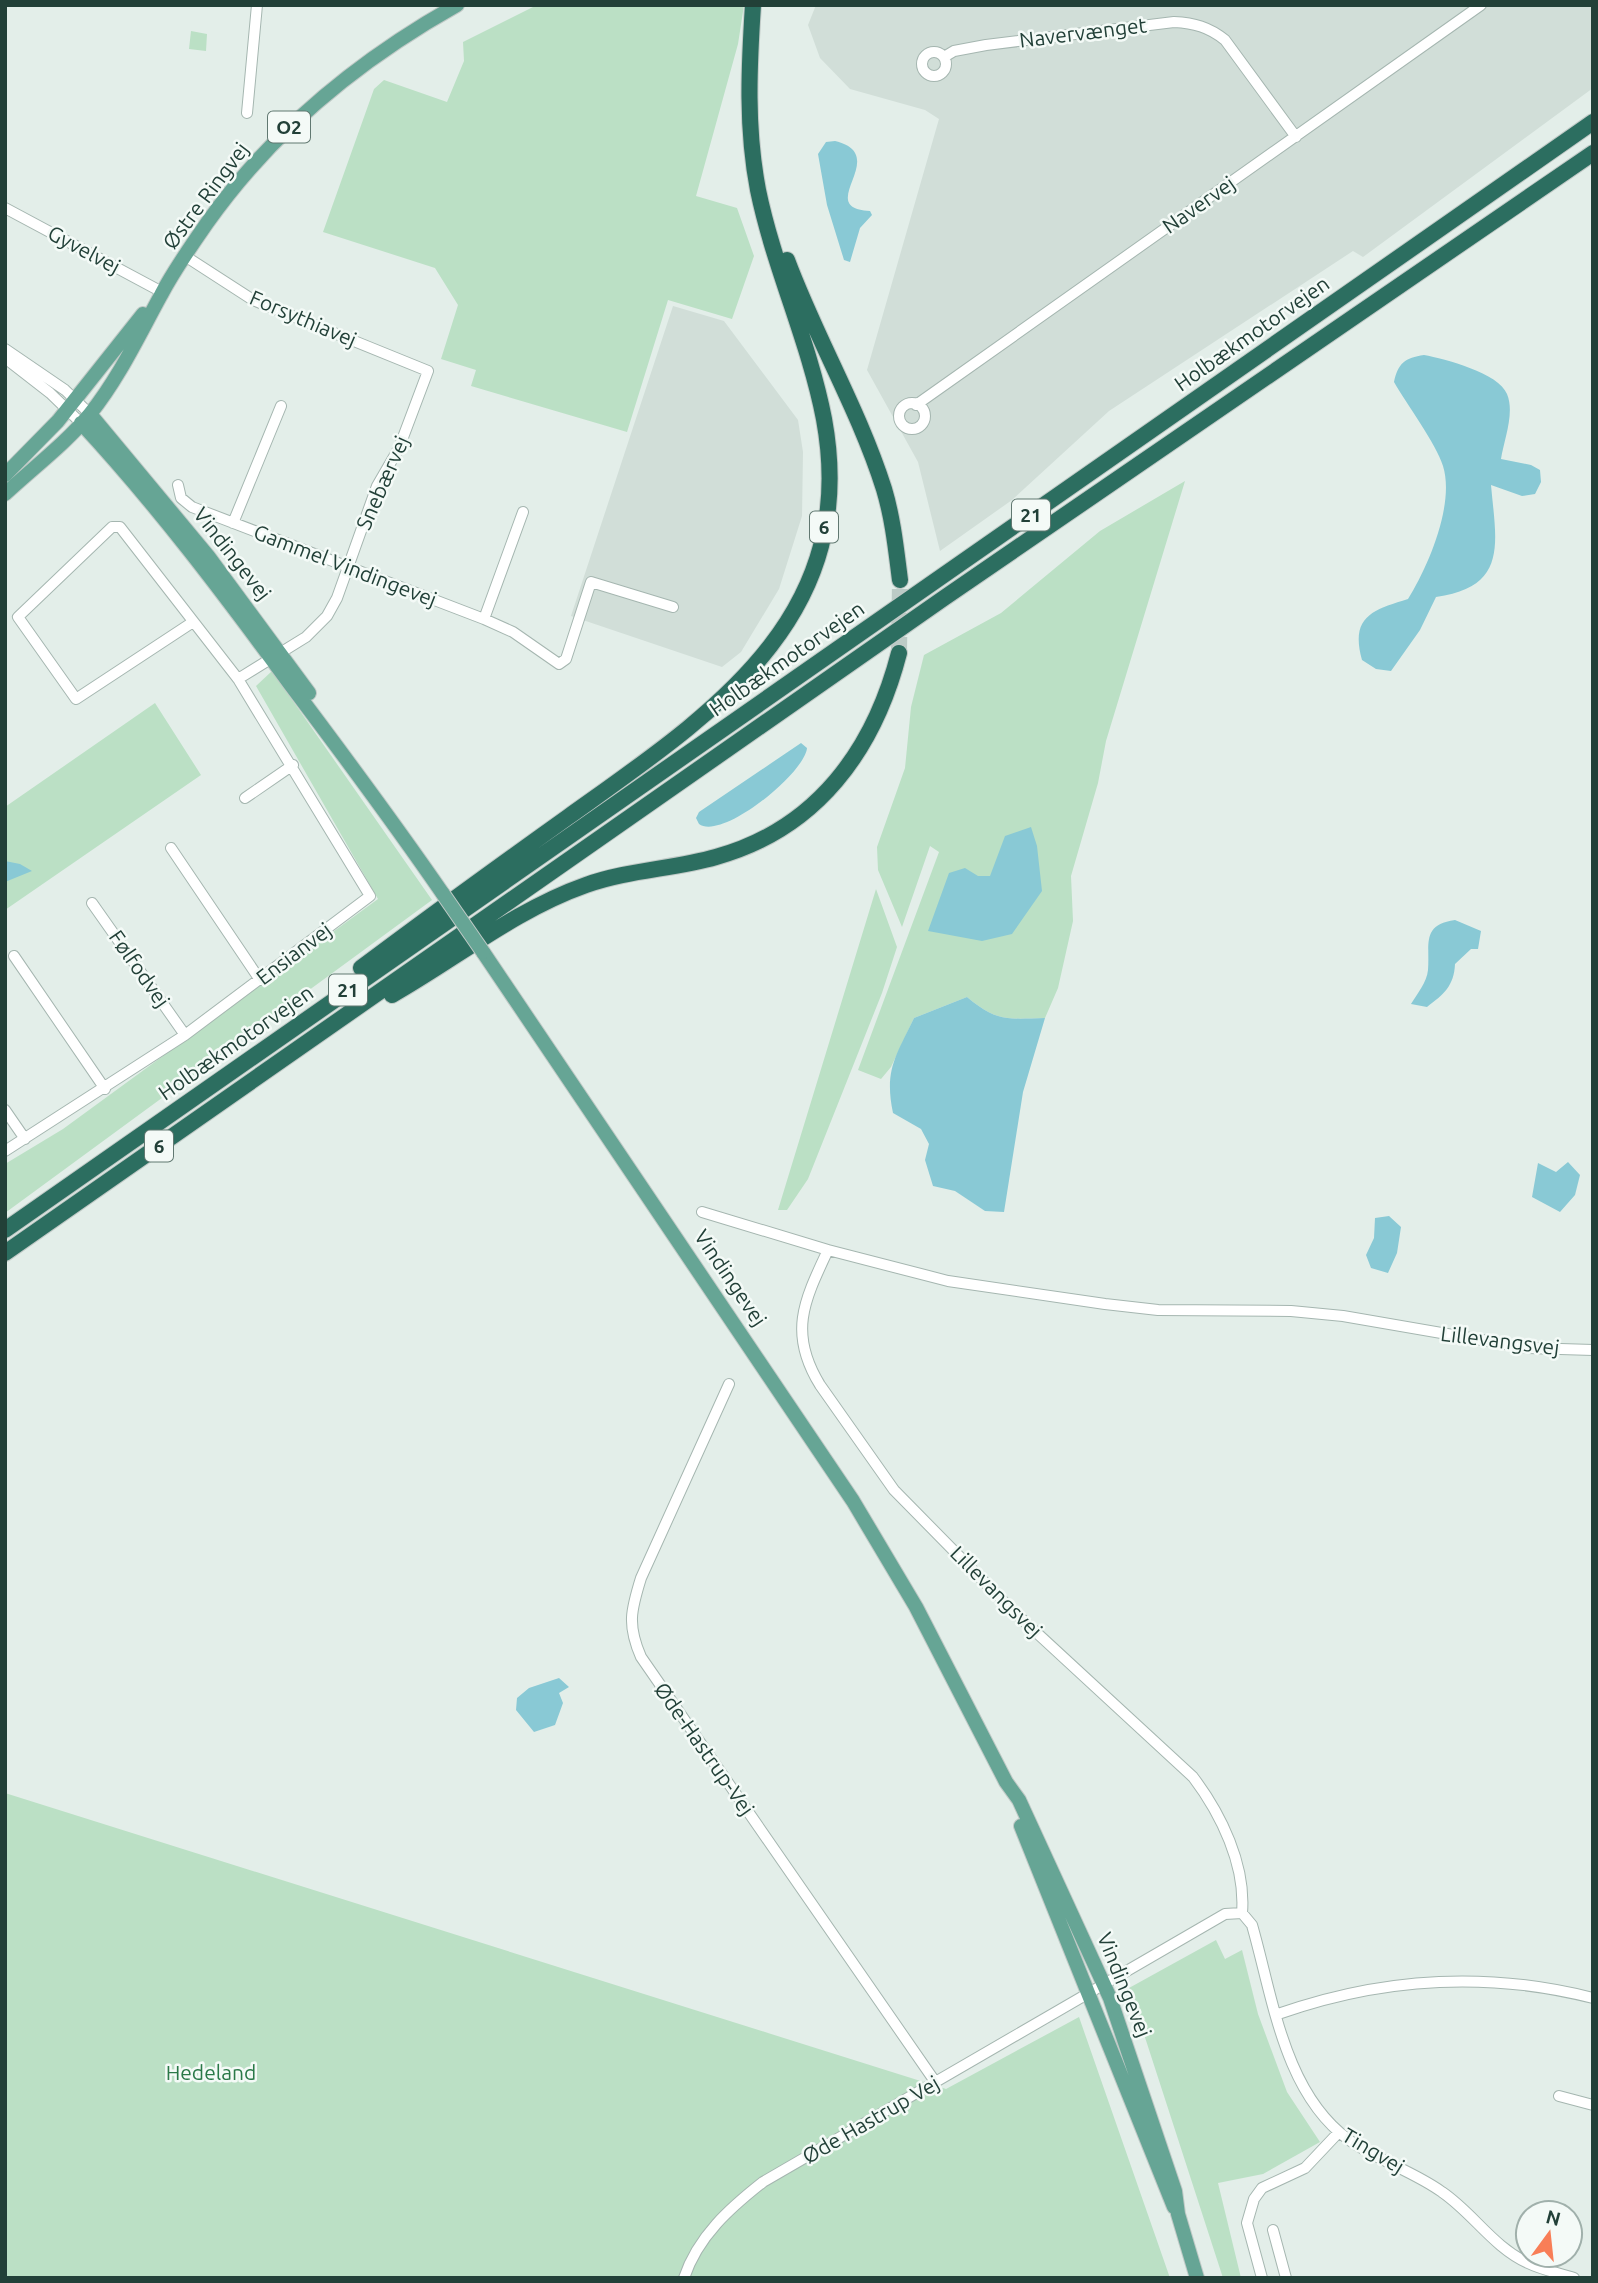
<svg xmlns="http://www.w3.org/2000/svg" width="1598" height="2283" viewBox="0 0 1598 2283" font-family="Ubuntu,sans-serif">
<rect width="100%" height="100%" fill="#e3eee9"/>
<path fill="#d1ded8" d="M816 5H1593V88L1363 257 1353 251 1109 411 1012 500 940 551 918 462 867 370 939 119 925 110 850 89 820 58 808 25Z
M673 306 724 321 798 420 803 452 802 516 779 589 741 652 722 667 571 616Z"/>
<path fill="#bbe0c5" d="M537 5H744L738 44 696 196 737 208 754 256 732 319 668 300 627 432 471 386 476 370 441 359 458 305 435 268 323 232 374 89 384 80 447 102 464 61 463 42Z
M191 31 207 34 206 51 189 49Z
M1185 481 1106 741 1098 783 1071 876 1073 921 1058 988 1045 1018C1007 1019 997 1022 967 997L914 1018 891 1067 881 1079 858 1070 939 852 930 846 902 927 878 870 877 847 905 768 911 707 924 655 1001 613 1100 531Z
M272 671 432 900 5 1213V1164L63 1129 378 899 256 686Z
M155 703 201 775 5 910V807Z
M876 889 897 947 882 993 808 1179 787 1210H778Z
M5 1793 946 2089 1079 2017 1170 2278H5Z
M1216 1940 1225 1959 1242 1950 1258 2014 1287 2092 1320 2142 1263 2174 1218 2183 1241 2278H1223L1129 1988Z"/>
<path fill="#89c9d5" d="M835 141C893 155 812 208 870 211L872 215 860 228 850 262 844 260 827 205 818 154 826 142Z
M1424 355C1445 359 1499 373 1507 394 1515 413 1504 440 1501 459L1531 465 1540 470 1541 482 1535 494 1522 496 1491 485C1496 542 1509 587 1436 597L1420 630 1391 671 1376 669 1362 660C1350 617 1372 610 1408 599 1428 567 1455 504 1443 466 1436 443 1407 405 1394 382 1398 363 1405 358 1424 355Z
M801 743 807 748C805 773 722 841 699 824L696 818 699 812Z
M1031 827 1037 846 1042 891 1012 934 982 941 928 931 949 873 965 868 978 876H990L1005 836Z
M5 861 20 864 32 871 5 882Z
M1455 920 1481 931 1478 949H1471L1455 964C1454 986 1444 994 1427 1007L1411 1004C1417 994 1427 982 1428 970 1430 944 1421 925 1455 920Z
M967 997C997 1022 1007 1019 1045 1018L1023 1092 1004 1212 985 1211 955 1191 933 1186 925 1160 929 1144 921 1129 893 1113C884 1070 896 1056 914 1018Z
M1568 1162 1580 1175 1575 1195 1560 1212 1532 1197 1538 1163 1556 1172Z
M1389 1216 1401 1227 1397 1253 1388 1273 1371 1268 1366 1255 1374 1238 1375 1218Z
M559 1678 569 1687 559 1693 563 1703 555 1725 534 1732 516 1710 517 1698 529 1688Z"/>
<g fill="none" stroke-linecap="round" stroke-linejoin="round">
<path stroke="#bccbc6" stroke-width="16" stroke-dasharray="16 8" stroke-linecap="butt" d="M899 653 900 580"/>
<g stroke="#a5b6b0" stroke-width="12">
<path id="minor" d="M922 64a12 12 0 1 1 24 0a12 12 0 1 1-24 0Z
M944 57 954 51 986 45 1174 22C1194 23 1209 27 1225 40L1296 137
M247 113 257 5
M5 208 162 292
M185 256 253 300 428 371 399 448 377 486 337 598 327 616 306 637 238 679
M5 349 65 390 90 414
M5 358 50 393 81 423
M899 416a13 13 0 1 1 26 0a13 13 0 1 1-26 0Z
M916 405 1481 5
M178 485 181 498 192 507 484 619 513 632 559 664 566 659 591 582 673 607
M233 523 281 406
M484 619 523 512
M245 798 293 765
M171 848 260 980
M92 903 185 1035
M14 956 105 1089
M5 1110 25 1139
M5 1151 185 1035 370 896 238 679 120 527H112L18 617 76 699 193 622
M702 1212 828 1250
M729 1384 641 1578C631 1610 627 1625 641 1657L936 2083
M1242 1913C1246 1865 1221 1814 1193 1777L1012 1610 894 1490 820 1385C788 1333 804 1301 828 1250L948 1281 1105 1304 1158 1310 1291 1311 1343 1316 1528 1348 1593 1350
M1242 1913 1252 1925C1273 1998 1284 2093 1349 2140 1378 2161 1413 2171 1442 2192 1473 2213 1493 2247 1528 2263 1542 2270 1559 2273 1574 2278
M1278 2014C1380 1978 1487 1971 1593 1998
M1559 2096 1593 2105
M1273 2230 1286 2278
M684 2278C698 2236 730 2208 763 2182L1225 1914 1242 1913
M1262 2278 1247 2223 1254 2199 1262 2188 1305 2168 1339 2132"/>
</g>
<g stroke="#c1cac7" stroke-width="16">
<path id="major" d="M90 414 208 556 309 693
M81 423C157 505 224 594 290 684 342 753 394 823 443 894
M5 475 58 421 143 314
M5 494C34 467 65 444 90 414 119 378 139 335 161 295 174 270 191 246 207 223 272 131 359 60 457 5
M483 952 853 1501 916 1607 1006 1782 1019 1800 1110 1998 1175 2191 1178 2214 1197 2278
M1021 1826 1174 2207"/>
</g>
<g stroke="#c1cac7" stroke-width="18">
<path id="highway" d="M787 260C816 338 859 410 884 489 893 519 896 549 900 580
M361 968C429 917 498 867 568 817 709 716 861 620 824 419 809 341 774 268 758 190 746 128 749 67 753 5
M392 995C457 958 515 910 586 885 628 870 674 869 716 857 817 829 874 750 899 653
M5 1230 1593 122
M5 1253 944 598 1593 153"/>
</g>
<use href="#minor" stroke="#fff" stroke-width="10"/>
<use href="#major" stroke="#66a595" stroke-width="14"/>
<use href="#highway" stroke="#2c6e60" stroke-width="16"/>
<g stroke="#c1cac7" stroke-width="16" stroke-linecap="butt">
<path id="major-bridge" d="M443 894 483 952"/>
</g>
<use href="#major-bridge" stroke="#66a595" stroke-width="14"/>
</g>
<g text-anchor="middle" stroke-width="5" stroke-linejoin="round" paint-order="stroke">
<g fill="#f4faf7" stroke="#617871" stroke-width="2">
<rect x="268" y="111.5" width="42" height="31" rx="5"/>
<rect x="1012" y="499.5" width="38" height="31" rx="5"/>
<rect x="810" y="511.5" width="28" height="31" rx="5"/>
<rect x="329" y="974.5" width="38" height="31" rx="5"/>
<rect x="145" y="1130.5" width="28" height="31" rx="5"/>
</g>
<g font-size="19" font-weight="bold" fill="#224038">
<text x="289" y="134">O2</text>
<text x="1031" y="522">21</text>
<text x="824" y="534">6</text>
<text x="348" y="997">21</text>
<text x="159" y="1153">6</text>
</g>
<g font-size="21" fill="#224038" stroke="#f4faf7">
<text transform="translate(1083 33) rotate(-7)" y="7">Navervænget</text>
<text transform="translate(206 196) rotate(-53)" y="7">Østre Ringvej</text>
<text transform="translate(1199 205) rotate(-35)" y="7">Navervej</text>
<text transform="translate(84 250) rotate(28)" y="7">Gyvelvej</text>
<text transform="translate(303 319) rotate(23)" y="7">Forsythiavej</text>
<text transform="translate(1252 334) rotate(-35)" y="7">Holbækmotorvejen</text>
<text transform="translate(383 483) rotate(-66)" y="7">Snebærvej</text>
<text transform="translate(232 554) rotate(52)" y="7">Vindingevej</text>
<text transform="translate(345 566) rotate(21)" y="7">Gammel Vindingevej</text>
<text transform="translate(787 659) rotate(-35)" y="7">Holbækmotorvejen</text>
<text transform="translate(294 954) rotate(-37)" y="7">Ensianvej</text>
<text transform="translate(139 969) rotate(55)" y="7">Følfodvej</text>
<text transform="translate(236 1043) rotate(-35)" y="7">Holbækmotorvejen</text>
<text transform="translate(730 1278) rotate(56)" y="7">Vindingevej</text>
<text transform="translate(1500 1341) rotate(7)" y="7">Lillevangsvej</text>
<text transform="translate(996 1592) rotate(45)" y="7">Lillevangsvej</text>
<text transform="translate(704 1749) rotate(55)" y="7">Øde-Hastrup-Vej</text>
<text transform="translate(1124 1985) rotate(68)" y="7">Vindingevej</text>
<text transform="translate(871 2120) rotate(-30)" y="7">Øde Hastrup Vej</text>
<text transform="translate(1373 2151) rotate(31)" y="7">Tingvej</text>
</g>
<g font-size="21" fill="#2a7948" stroke="#f4faf7">
<text x="211" y="2080">Hedeland</text>
</g>
</g>
<rect width="1598" height="2283" fill="none" stroke="#224038" stroke-width="14"/>
<g transform="translate(1549 2234) rotate(15)"><circle r="33" fill="#f4faf7" stroke="#a0b0ab" stroke-width="2"/>
<path d="M0-5L12 26L0 18L-12 26Z" fill="#f87e57"/>
<text y="-10" font-size="19" font-weight="bold" text-anchor="middle" fill="#224038">N</text>
</g>
</svg>
